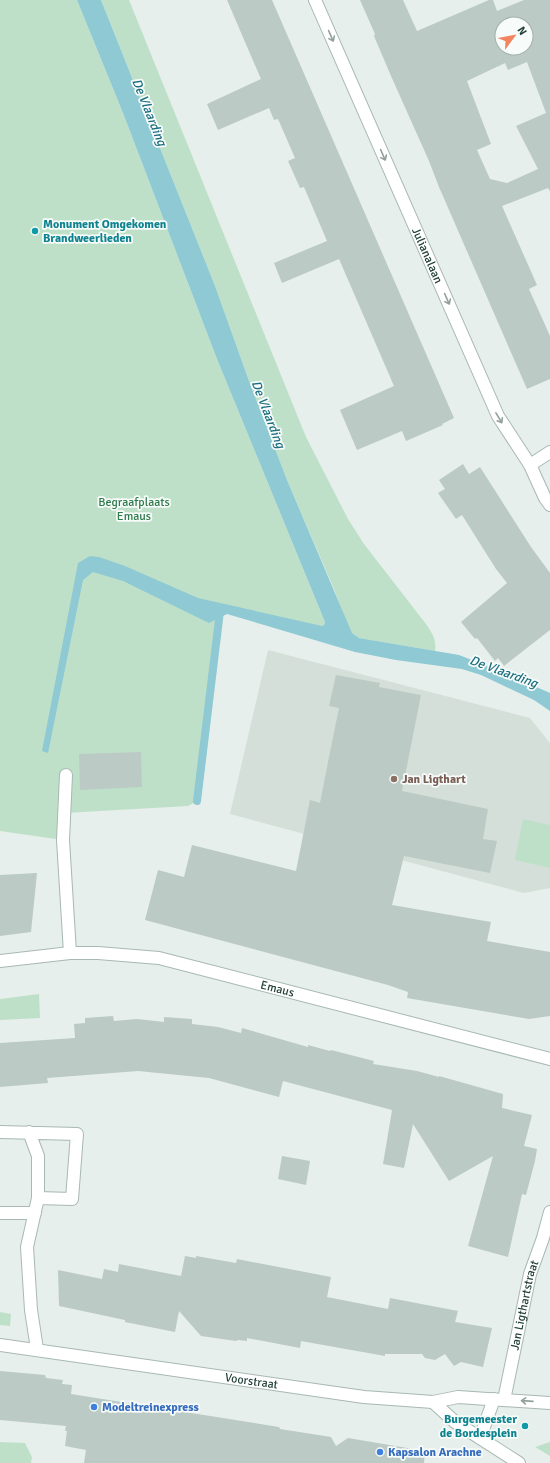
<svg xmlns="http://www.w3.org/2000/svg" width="550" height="1463" viewBox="0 0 550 1463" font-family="Signika,sans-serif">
<rect width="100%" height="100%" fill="#e6efeb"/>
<path fill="#d4dfda" d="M268 650 530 718 550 743V888L524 893 230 814Z"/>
<path fill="#bfe0c8" d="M0 0H77L123 113 217 359 325 622 324 625 322 626 220 611 197 801 188 806 65 813 63 840 0 831Z
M101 0H129L306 437 348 519 364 544 426 624C432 633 437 640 435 651L359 638 352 633 349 629 334 589 287 480 249 381 215 286Z
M523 819 550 825V868L515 860Z
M39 994 40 1018 0 1020V999Z
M0 1312 11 1314 10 1326 0 1325Z
M0 1442 25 1443 32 1457 31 1463H0Z
M550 1442V1456L535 1447Z"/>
<path fill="#8ec9d4" d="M77 0H101L215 286 249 381 287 480 352 633 359 638 459 655 500 671 550 693V711L534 700 481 675 462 669 396 660 355 652 227 614 209 623 123 581 93 572 83 580 48 753 42 751 78 563 90 556 99 557 125 566 198 598 322 626 324 625 325 622 217 359 123 113Z"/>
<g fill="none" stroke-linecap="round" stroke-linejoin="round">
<path stroke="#8ec9d4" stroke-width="8" d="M197 801 220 611"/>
</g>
<path fill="#bbcac4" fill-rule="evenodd" d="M227 0H272L454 418 442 424 443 425 406 441 402 431 357 450 340 410 394 386 339 259 282 283 274 263 327 241 304 187 300 188 288 161 295 158 278 119 274 120 269 108 218 130 207 104 261 79Z
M360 0H403L417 31 489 0H493L497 11 524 0H550V191L548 188 502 206 537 285 529 289 550 336V379L527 389 439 187 429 161 391 76 374 36 375 34ZM502 24H526V48H502ZM527 62 546 113 516 126 538 169 507 183 490 179 477 150 491 144 467 81 505 63 508 70Z
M463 464 469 474 480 467 531 547 550 573V630L504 666 498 658 495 661 477 638 475 639 461 622 507 583 496 569 462 515 456 519 438 493 445 489 439 480Z
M336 675 380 683 379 687 421 695 402 791 488 809 483 839 497 841 490 873 404 856 392 905 491 922 487 941 550 952V1016L529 1019 407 998 408 992 388 985 145 920 158 870 184 877 192 845 296 871 310 800 320 803 329 757 339 708 329 706Z
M141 752 142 787 80 790 79 754Z
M37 873 31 932 0 936V875Z
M113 1016 114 1021 137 1019 164 1022V1017L192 1019V1024L218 1027 241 1033 242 1028 308 1047V1045L330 1051 331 1050 374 1061 373 1064 417 1071 439 1077V1076L503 1094 502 1108 532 1115 524 1146 537 1149 535 1161 526 1195 522 1194 508 1257 468 1246 493 1156 449 1181 413 1124 404 1168 383 1164 392 1110 283 1081 279 1097 209 1078 138 1071 47 1078 48 1083 0 1087V1043L75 1038 74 1024 85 1023V1018Z
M282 1156 310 1161 306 1185 278 1179Z
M185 1256 196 1258V1256L236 1263 237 1259 331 1277 327 1297 388 1309 390 1298 458 1311 455 1322 492 1328 483 1367 461 1362 454 1366 445 1354 435 1360 425 1358 422 1354H385V1356L301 1341 300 1348 247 1338V1341L238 1340 236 1341 201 1336 179 1311 175 1332 125 1322V1320L59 1306 58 1270 102 1279 104 1269 118 1272 119 1264 181 1276Z
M0 1371 45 1375 46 1378 63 1380 62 1384 72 1385 71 1394 279 1427 280 1429 331 1437 336 1446 348 1438 425 1451 424 1463H84L86 1450 65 1446 67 1431H65L66 1426 0 1420Z"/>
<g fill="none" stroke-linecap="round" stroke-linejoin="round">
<g stroke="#a8b8b2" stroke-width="14">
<path id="service" d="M66 775 63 840 70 953
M0 1132 77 1134 72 1199 38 1198
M29 1132 38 1156V1198L27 1247 31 1310 37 1349
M0 1213H35"/>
</g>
<g stroke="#a8b8b2" stroke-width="14">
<g id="minor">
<path id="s1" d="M315 0 498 416 530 465 545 498 550 505"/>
<path d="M530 465 550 452"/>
<path id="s2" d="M0 961 70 953H98L159 958 550 1059"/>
<path id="s3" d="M0 1345 364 1397 433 1402 458 1397 550 1403"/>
<path id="s4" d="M504 1400 530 1274 543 1238 550 1212"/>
<path d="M433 1402 455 1422 519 1463"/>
<path d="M480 1438 494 1399"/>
</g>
</g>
<use href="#service" stroke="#fff" stroke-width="12"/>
<use href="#minor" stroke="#fff" stroke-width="12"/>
</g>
<defs><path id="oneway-shaft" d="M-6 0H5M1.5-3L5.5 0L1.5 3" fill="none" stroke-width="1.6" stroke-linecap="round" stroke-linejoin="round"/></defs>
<g stroke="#92a09c">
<use href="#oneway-shaft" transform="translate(331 36) rotate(66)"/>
<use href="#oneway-shaft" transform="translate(383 155) rotate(66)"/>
<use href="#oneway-shaft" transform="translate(447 299) rotate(66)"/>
<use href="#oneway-shaft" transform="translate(499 418) rotate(59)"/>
<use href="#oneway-shaft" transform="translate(527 1401) rotate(-176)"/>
</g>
<g fill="#0f9aa8" stroke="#f7fbf9" stroke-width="1.5">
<circle cx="35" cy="231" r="4"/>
<circle cx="525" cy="1426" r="4"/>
</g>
<circle fill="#8d6e63" stroke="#f7fbf9" stroke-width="1.5" cx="394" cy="779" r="4"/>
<g fill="#3f7fe0" stroke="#f7fbf9" stroke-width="1.5">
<circle cx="94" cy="1407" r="4"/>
<circle cx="380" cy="1452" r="4"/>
</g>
<g text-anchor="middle" stroke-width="3.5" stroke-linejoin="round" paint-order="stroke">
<g font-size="12" font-weight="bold" fill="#0d838f" stroke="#f7fbf9" text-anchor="start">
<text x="43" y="228">Monument Omgekomen<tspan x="43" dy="14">Brandweerlieden</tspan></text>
<text x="517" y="1423" text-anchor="end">Burgemeester<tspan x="517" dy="14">de Bordesplein</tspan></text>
</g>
<g font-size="12" fill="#24423a" stroke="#f7fbf9">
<text dy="4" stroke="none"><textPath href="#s1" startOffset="279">Julianalaan</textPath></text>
<text dy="4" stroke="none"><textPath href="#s2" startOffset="282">Emaus</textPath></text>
<text dy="4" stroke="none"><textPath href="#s4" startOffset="97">Jan Ligthartstraat</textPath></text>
<text dy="4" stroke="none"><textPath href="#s3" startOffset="254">Voorstraat</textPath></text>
</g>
<g font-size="12" fill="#2d7a4b" stroke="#f7fbf9">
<text x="134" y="506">Begraafplaats<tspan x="134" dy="14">Emaus</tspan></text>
</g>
<g font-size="12" font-weight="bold" fill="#785e54" stroke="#f7fbf9" text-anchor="start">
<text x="402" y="783">Jan Ligthart</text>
</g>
<g font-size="12" font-weight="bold" fill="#366cbe" stroke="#f7fbf9" text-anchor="start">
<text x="102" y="1411">Modeltreinexpress</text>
<text x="388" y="1456">Kapsalon Arachne</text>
</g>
<g font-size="13" font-style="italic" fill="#1c6f80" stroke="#f7fbf9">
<text transform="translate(150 112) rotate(68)" y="5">De Vlaarding</text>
<text transform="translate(269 414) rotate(69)" y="5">De Vlaarding</text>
<text transform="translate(504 671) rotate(20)" y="5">De Vlaarding</text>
</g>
</g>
<g transform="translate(514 36) rotate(58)"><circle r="19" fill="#f7fbf9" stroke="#a3b1ad"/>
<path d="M0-3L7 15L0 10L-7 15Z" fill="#f4845f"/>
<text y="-6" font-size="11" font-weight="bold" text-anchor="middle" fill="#24423a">N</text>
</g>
</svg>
